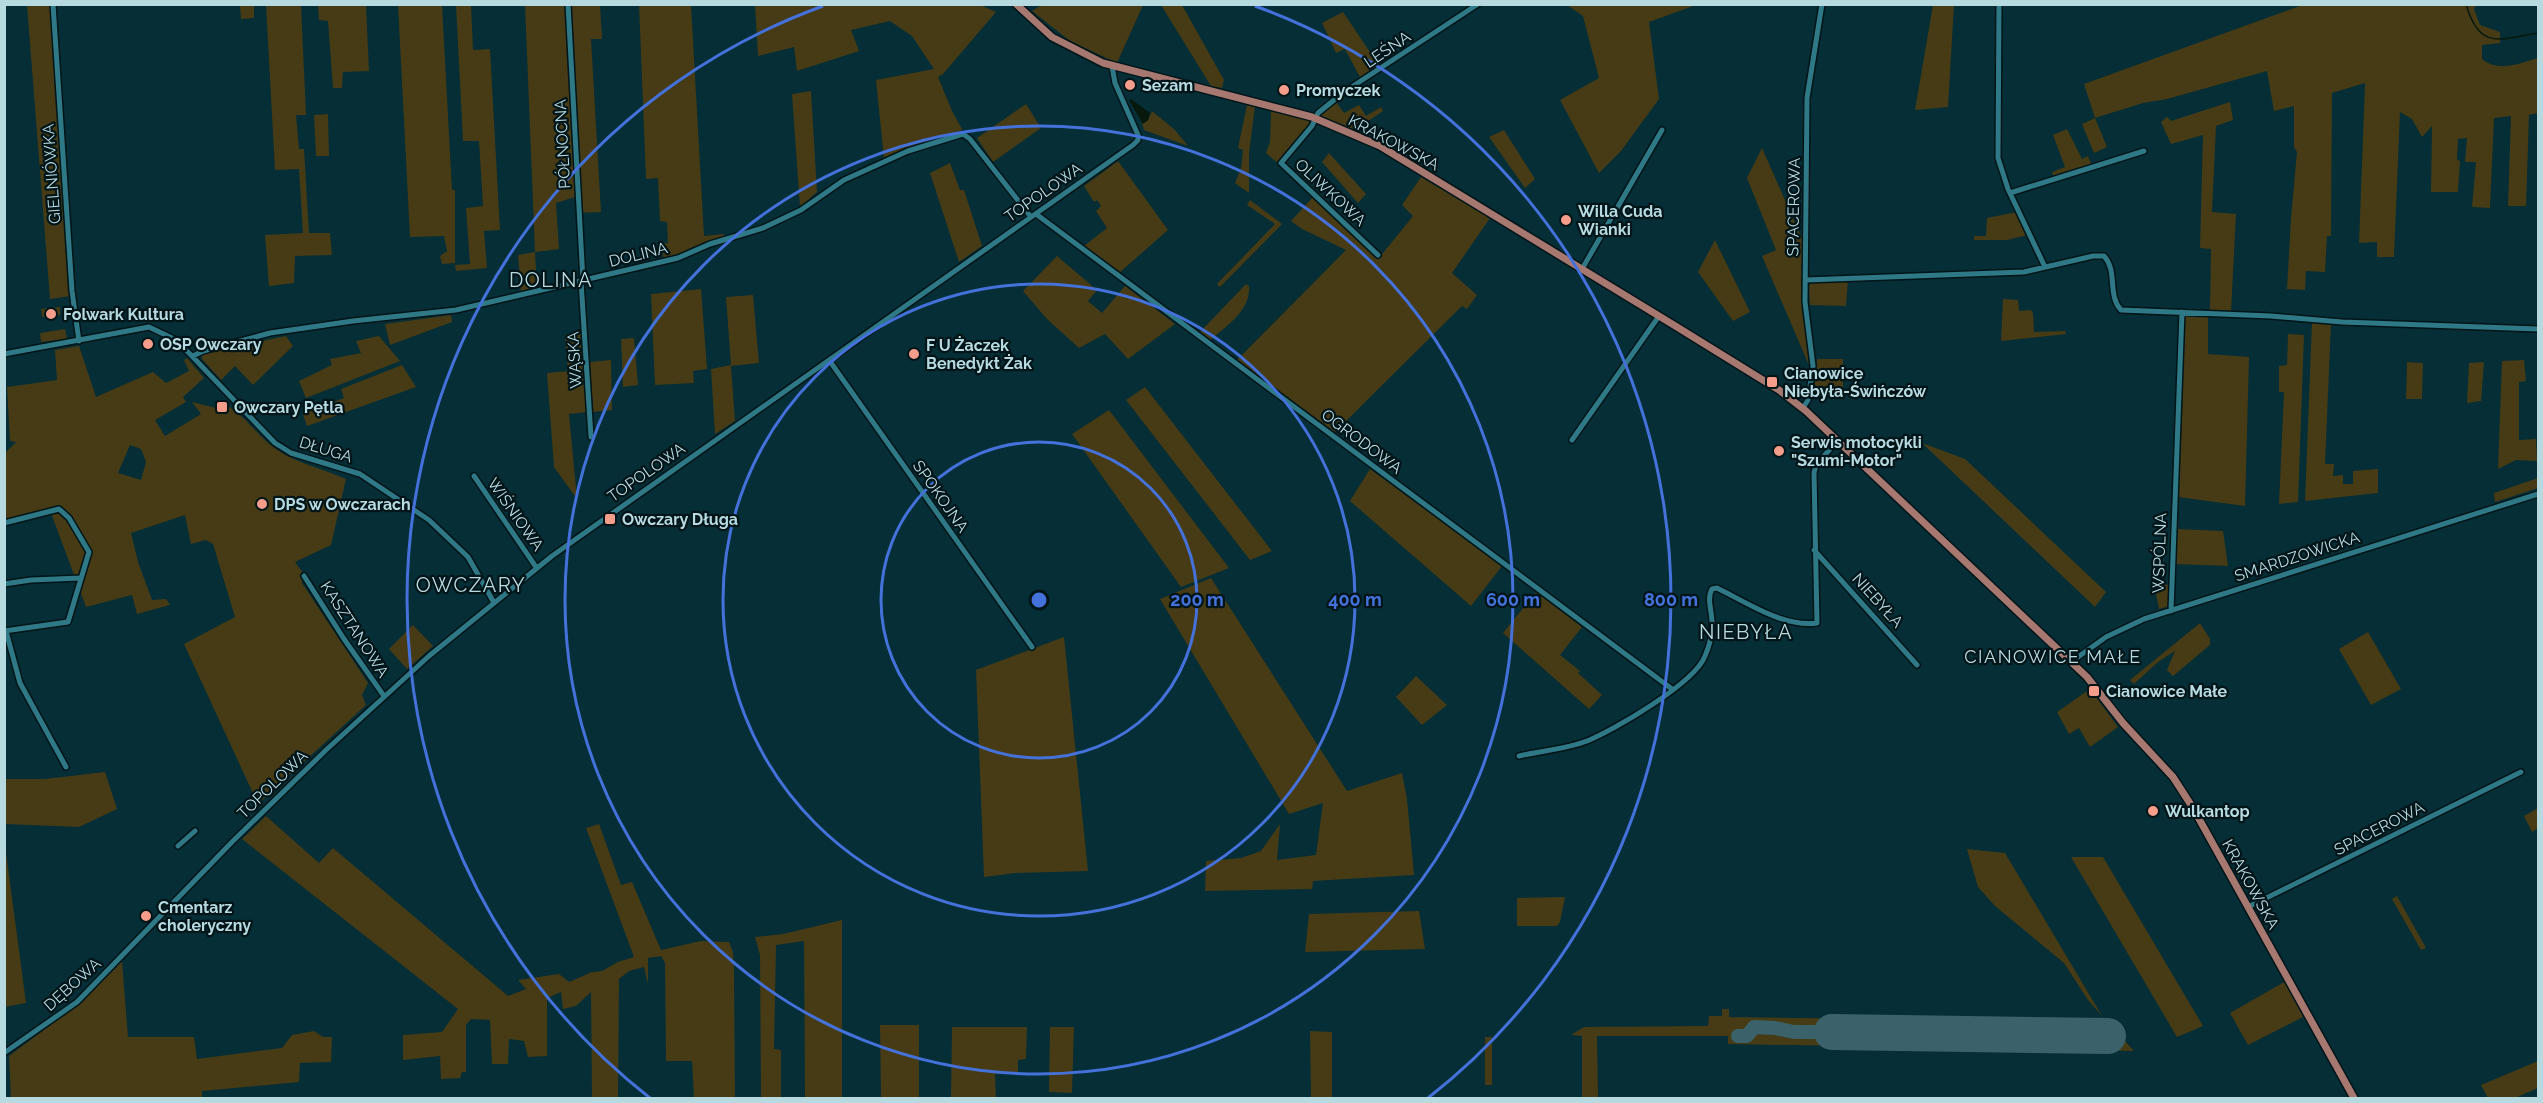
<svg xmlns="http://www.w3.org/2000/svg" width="2543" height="1103" viewBox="0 0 2543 1103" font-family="Raleway,sans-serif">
<rect width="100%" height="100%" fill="#052e36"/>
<path fill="#463b15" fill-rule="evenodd" d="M978 4 996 12 943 74 938 77 952 111 963 131 884 159 876 80 934 69 912 36 890 21 851 30 859 51 797 71 794 47 758 56 755 5Z
M2305 4 2476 5 2474 9 2480 25 2500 32V43L2482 45V59C2498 73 2520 63 2538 58V113L2529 115 2526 206H2508L2511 116 2494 118 2490 208 2472 207 2476 162H2465L2467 138 2458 139 2457 160 2460 161 2458 192H2431L2432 126 2422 137 2412 119 2400 112 2394 257H2377V242L2359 243 2365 83 2332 93 2331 236H2327L2325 272 2306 271 2305 290 2287 289 2291 218 2297 152 2294 147V106L2274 111 2267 71 2167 99 2143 103 2095 118 2107 147 2094 153 2082 124 2095 118 2084 84Z
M27 5H52L71 296 50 299Z
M240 5H254V18L241 19Z
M266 5H301L306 115H296L299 149H304L309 233H330L332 255 295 256 294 283 269 286 265 235 303 233 299 169 275 170Z
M318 5H366L369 71 343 72 342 88H333L328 21 319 20Z
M398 5H442L452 190H455V263L442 264 440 256 447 251 444 236 410 237Z
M456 5H471L473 50 490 49 500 230 484 231 487 268 456 271 455 265 470 264 466 208 483 206 479 141H463Z
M525 5H600L602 39H591L601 212 576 213 575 197 556 203 559 249 535 252 537 288 521 292 518 255 535 252Z
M639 5H691L704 236 724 234V238L664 260 661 244 668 243 667 222 660 221 658 178 646 179Z
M1042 5V4L1143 5 1117 63 1070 41 1032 11Z
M1161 5H1182L1224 80 1222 88 1211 86Z
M1567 5H1696L1649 22 1659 99 1621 151 1599 173 1560 100 1599 78 1583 16Z
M1933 5H1954L1948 107 1915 110Z
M1343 12 1380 67 1361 79 1345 49 1336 53 1322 23Z
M811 91 817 192 800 207 792 94Z
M1336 102 1344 113 1359 105 1366 116 1381 107 1383 111 1355 130 1319 115Z
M2230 102 2233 120 2216 126 2212 212 2236 214 2231 312 2210 310 2211 249 2200 248 2203 135 2171 144 2161 122 2167 117 2171 121Z
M1026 104 1041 128 993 162 977 138Z
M1247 105 1255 106 1249 153V193L1235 183 1241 169 1243 150 1238 148Z
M1271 110 1309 120 1311 124 1279 164 1266 153 1270 142Z
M1152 111 1175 130 1188 146 1144 130 1142 123 1148 120Z
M328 114 329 156H316L314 115Z
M2067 129 2082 159 2088 156 2092 166 2054 178 2052 172 2065 167 2053 135Z
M1504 130 1535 179 1525 188 1489 137Z
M1762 148 1804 243 1811 370 1762 256 1776 250 1747 178Z
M1329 153 1366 194 1358 203 1322 162Z
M1118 161 1168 230 1119 273 1084 246 1107 228 1096 211 1101 206 1097 200 1094 202 1084 186Z
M950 163 960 190H964L982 246 959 262 930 173Z
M1421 177 1490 218 1452 273 1477 295 1467 309 1462 306 1335 432 1236 361 1346 250 1302 229 1291 221 1314 196 1379 258 1413 216 1402 205Z
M1250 200 1282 224 1220 287 1217 284 1275 224 1247 205Z
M2017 212 2028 235 2007 240H1974V236H1986L1987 218Z
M1715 240 1750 312 1733 321 1698 272Z
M1057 256 1097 290 1088 301 1102 313 1125 286 1175 324 1128 359 1105 334 1079 348 1047 319 1023 291Z
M1848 279 1846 306 1810 305 1809 286 1812 281Z
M1246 284 1249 286C1251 311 1225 327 1209 341L1199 333Z
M701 289 707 369 693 371 694 383 655 385 651 294Z
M753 295 759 363 731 366 735 421 715 434 711 369 731 365 726 297Z
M2003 299 2018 300 2019 311 2031 310 2033 313 2034 332 2065 331 2066 334 2001 341Z
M60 307V315L42 317 41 309Z
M451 315 452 322 390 345 385 324Z
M2184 315H2208V354L2249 357 2245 506 2178 497Z
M2312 322 2331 323 2325 464H2334L2333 476 2343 475V484H2353V471L2378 469V493L2305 501Z
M65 329 67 339 41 342 40 333Z
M584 332 588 412 569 414 577 499 554 467 547 373 568 371 565 335Z
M2288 334 2304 335 2298 502 2279 504 2284 392H2279V366L2287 365Z
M286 336 293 346 253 385 235 366 221 380 202 359V354Z
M379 336 400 361 306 398 299 381 332 365 330 359 361 353 356 341Z
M634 338 638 385 623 387 621 339Z
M79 346 96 397 153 372 166 383 189 371 184 360 187 358 204 378 183 397 186 402 155 420 165 436 201 414 192 402 224 410 226 405C246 416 258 437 276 449 296 463 323 469 346 479L331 545 295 562 303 573 302 583 368 683 362 695 366 705 258 804 184 644 235 617 213 544 206 540 191 544 185 515 131 533 138 562 152 600 166 599 170 605 137 614 132 595 86 607 51 513 5 521 4 454 16 442 10 441 7 387 57 380 55 350ZM130 445 141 449 146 462 141 480 118 473Z
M1817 359H1843V388L1813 397Z
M611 360 612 410 593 412 590 362Z
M2524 360 2526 381 2519 382V440L2536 439 2537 461 2516 460 2498 469 2502 361Z
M2407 362 2423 363 2422 399H2406Z
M2484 362 2481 401 2467 403 2469 363Z
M402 365 416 387 307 426 303 414 344 398 341 389Z
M1145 387 1272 551 1250 560 1126 400Z
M1109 410 1229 568 1181 587 1072 434Z
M1922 443 1965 459 2106 592 2095 607Z
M1370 469 1502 566 1471 606 1350 501Z
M2538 478V488L2495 502 2494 493Z
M2178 529 2223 531 2228 566 2175 564Z
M1211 578 1347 791 1402 773 1407 799 1414 875 1313 881 1312 889 1205 891 1206 861 1241 858 1261 851 1280 824 1277 860 1316 855 1323 803 1289 814 1160 599Z
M2154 583 2169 585V606L2159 609Z
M1536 592 1582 627 1560 655 1580 671 1578 673 1602 695 1589 709 1503 633Z
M2200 623 2210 639V645L2173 676 2167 670 2175 651 2158 662 2134 684 2130 680Z
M413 625 433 646 407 669 389 649Z
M2368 632 2401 689 2371 705 2339 649Z
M1064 637 1088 871 1015 873 984 877 976 670Z
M1416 676 1447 705 1422 725 1396 697Z
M2090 689 2118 727 2090 747 2079 728 2069 734 2057 712Z
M105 772 117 809 79 827 5 824V779H45Z
M2538 808V828L2532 832 2524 816Z
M266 816 319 863 333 848 508 996 526 989 518 980 559 974 569 982 592 972 602 971 618 962 634 957 586 828 599 824 621 885 632 882 661 950 701 941 729 942 733 952 734 971 735 1098H694L692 1061H666L665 963 661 956 648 958V984L644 967 629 971 619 979 618 1098H592L591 992 576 1006 563 1009 561 992 547 998V1056L528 1057 524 1041 509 1039 508 1064H492L490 1020 471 1019 466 1025V1072H462L460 1078 441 1079 440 1056 403 1060V1035L442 1032 458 1009 242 839Z
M5 845 26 1003 5 1007H4Z
M1967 849 2005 853 2102 1016 2088 1000 2064 963 1995 906 1978 887Z
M2071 857H2103L2203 1026 2177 1037Z
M2397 896 2426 948 2421 950 2392 899Z
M1565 897 1560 922 1557 926H1517V898Z
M1419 911 1425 949 1305 952 1309 914Z
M842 920V1098H805L804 941 776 945 774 1049 781 1050V1098H761L760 955 755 937 783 934Z
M122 961 128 1037H194L197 1059 282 1048 292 1035 314 1031 323 1037H332L331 1062 300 1063 299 1082 202 1091V1098H11L9 1056 81 1002Z
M2286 981 2303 1017 2248 1045 2230 1013Z
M1722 1009H1729V1017L2108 1022 2134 1051 1728 1044V1036H1597L1598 1098H1582V1036L1571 1035 1584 1027 1708 1026 1709 1016H1722Z
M880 1025H919V1098H881Z
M952 1027H1027L1026 1059 1018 1060V1074H995L996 1098H951Z
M1050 1027H1074L1072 1093 1049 1092Z
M1310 1031 1332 1032V1098H1311Z
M1485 1037H1492V1085H1485Z
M2538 1061V1088L2515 1098H2488L2481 1085Z"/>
<path fill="#07180c" d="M1131 99 1150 113 1148 120 1143 124 1129 100Z"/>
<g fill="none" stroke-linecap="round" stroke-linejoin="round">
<path stroke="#07180c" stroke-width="1.5" d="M2466 4C2479 50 2499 40 2538 33"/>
<path stroke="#3b626a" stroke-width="14" d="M1738 1036H1747L1754 1027 1775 1028 1794 1032H1832"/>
<path stroke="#3b626a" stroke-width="36" d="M1832 1032 2108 1036"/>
<g stroke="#011519" stroke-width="8">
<path id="minor" d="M53 4 72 291 79 341
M568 4 583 281
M1999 4 1998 158 2008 189 2045 267
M2010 193 2144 151
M1036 214 1672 689
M1378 255 1281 163 1312 126 1318 113 1344 92 1478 4
M1582 269 1662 130
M1805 280 2024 272 2093 256H2104C2118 271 2107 295 2121 310L2271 316 2342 322 2538 329
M581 281 591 437
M4 354 149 327 174 339 190 354 275 443 291 453 360 474 429 520 468 557 493 601
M193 356 203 351 270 333 353 321 456 310 678 258 710 244 763 228 801 210 844 180 908 151 963 134 970 139 1031 217
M829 360 1032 647
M1803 408 1808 400 1813 366 1805 302 1807 98 1822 4
M1572 440 1659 316
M474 476 536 567
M4 523 59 509 69 518 89 552 68 622 4 631
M1814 550 1917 665
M304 576 344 639 384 696
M4 584 31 580 81 578
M2171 611 2182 312
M6 631 20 683 66 767
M2071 662 2106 637 2144 619 2538 494
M1519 756C1541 751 1566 749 1587 741 1614 730 1695 683 1705 656 1709 647 1712 635 1712 625 1713 614 1706 599 1712 589L1717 588C1746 602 1784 628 1817 623L1814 473 1816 465 1838 440
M178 846 195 831
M2248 907 2521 772
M4 1053 77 1002 232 842 326 750 429 656 552 556 1133 145 1138 140V135L1115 83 1112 66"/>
</g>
<g stroke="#011519" stroke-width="10">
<path id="major" d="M1016 4 1052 37 1103 63 1312 117 1380 146 1677 327 1779 390 1806 411 2087 677 2123 723 2173 777 2193 808 2354 1098"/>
</g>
<use href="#minor" stroke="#2f7987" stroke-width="5"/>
<use href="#major" stroke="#a67870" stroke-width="7"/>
</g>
<g fill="none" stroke="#4471da" stroke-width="3">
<circle cx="1039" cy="600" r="158"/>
<circle cx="1039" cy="600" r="316"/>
<circle cx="1039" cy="600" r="474"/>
<path d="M650 1098A632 632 0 0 1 823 6M1255 6A632 632 0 0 1 1428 1098"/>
</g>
<g fill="#f49d8b" stroke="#011519" stroke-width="2">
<circle cx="1130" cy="85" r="6"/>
<circle cx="1284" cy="90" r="6"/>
<circle cx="1566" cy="220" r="6"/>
<circle cx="51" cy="314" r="6"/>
<circle cx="148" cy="344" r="6"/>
<circle cx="914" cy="354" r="6"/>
<rect x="1766" y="376" width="12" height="12" rx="3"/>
<rect x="216" y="401" width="12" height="12" rx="3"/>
<circle cx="1779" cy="451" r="6"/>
<circle cx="262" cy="504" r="6"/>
<rect x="604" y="513" width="12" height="12" rx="3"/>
<rect x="2088" y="685" width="12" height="12" rx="3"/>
<circle cx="2153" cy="811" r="6"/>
<circle cx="146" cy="916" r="6"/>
</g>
<g text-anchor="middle" stroke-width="4.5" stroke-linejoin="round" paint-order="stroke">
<g font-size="16" fill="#b7dae1" stroke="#011519">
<text transform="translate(1387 49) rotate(-34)" y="6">LEŚNA</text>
<text transform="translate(1394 142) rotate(28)" y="6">KRAKOWSKA</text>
<text transform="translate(562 144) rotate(-93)" y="6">PÓŁNOCNA</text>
<text transform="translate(51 174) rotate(-94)" y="6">GIELNIÓWKA</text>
<text transform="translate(1043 192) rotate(-35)" y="6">TOPOLOWA</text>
<text transform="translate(1331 192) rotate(43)" y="6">OLIWKOWA</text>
<text transform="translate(1793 207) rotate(-89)" y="6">SPACEROWA</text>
<text transform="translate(638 254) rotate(-14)" y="6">DOLINA</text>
<text transform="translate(574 360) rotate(-93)" y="6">WĄSKA</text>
<text transform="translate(1362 441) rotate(37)" y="6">OGRODOWA</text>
<text transform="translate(326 449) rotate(17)" y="6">DŁUGA</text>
<text transform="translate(646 472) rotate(-35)" y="6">TOPOLOWA</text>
<text transform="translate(941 496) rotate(55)" y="6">SPOKOJNA</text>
<text transform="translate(516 514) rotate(55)" y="6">WIŚNIOWA</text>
<text transform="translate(2159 553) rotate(-88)" y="6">WSPÓLNA</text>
<text transform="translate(2297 556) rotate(-18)" y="6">SMARDZOWICKA</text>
<text transform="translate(1878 600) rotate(48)" y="6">NIEBYŁA</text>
<text transform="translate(355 629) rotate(57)" y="6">KASZTANOWA</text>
<text transform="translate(272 784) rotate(-44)" y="6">TOPOLOWA</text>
<text transform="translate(2379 828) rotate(-27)" y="6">SPACEROWA</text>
<text transform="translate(2251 884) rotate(61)" y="6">KRAKOWSKA</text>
<text transform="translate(72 984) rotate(-42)" y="6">DĘBOWA</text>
</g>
<g font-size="16" font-weight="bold" fill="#b7dae1" stroke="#011519" text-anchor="start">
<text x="1142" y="91">Sezam</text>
<text x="1296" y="96">Promyczek</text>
<text x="1578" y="217">Willa Cuda<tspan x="1578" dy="18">Wianki</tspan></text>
<text x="63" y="320">Folwark Kultura</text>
<text x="160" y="350">OSP Owczary</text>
<text x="926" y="351">F U Żaczek<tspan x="926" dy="18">Benedykt Żak</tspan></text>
<text x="1784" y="379">Cianowice<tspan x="1784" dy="18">Niebyła-Świńczów</tspan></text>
<text x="234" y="413">Owczary Pętla</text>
<text x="1791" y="448">Serwis motocykli<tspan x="1791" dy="18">"Szumi-Motor"</tspan></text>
<text x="274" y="510">DPS w Owczarach</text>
<text x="622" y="525">Owczary Długa</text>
<text x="2106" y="697">Cianowice Małe</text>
<text x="2165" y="817">Wulkantop</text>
<text x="158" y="913">Cmentarz<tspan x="158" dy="18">choleryczny</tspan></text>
</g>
<g font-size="18" letter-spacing="1.5" fill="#b7dae1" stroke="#011519">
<text x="2053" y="663">CIANOWICE MAŁE</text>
</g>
<g font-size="20" letter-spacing="1.5" fill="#b7dae1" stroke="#011519">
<text x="551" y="287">DOLINA</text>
<text x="471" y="592">OWCZARY</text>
<text x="1746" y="639">NIEBYŁA</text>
</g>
</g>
<circle cx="1039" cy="600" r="9" fill="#4471da" stroke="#011519" stroke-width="3"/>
<g font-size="18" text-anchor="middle" font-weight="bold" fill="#4471da" stroke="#011519" stroke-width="4.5" stroke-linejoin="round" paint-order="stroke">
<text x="1197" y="606">200 m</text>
<text x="1355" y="606">400 m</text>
<text x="1513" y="606">600 m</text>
<text x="1671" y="606">800 m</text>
</g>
<rect width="2543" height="1103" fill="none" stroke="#b7dae1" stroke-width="12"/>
</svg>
